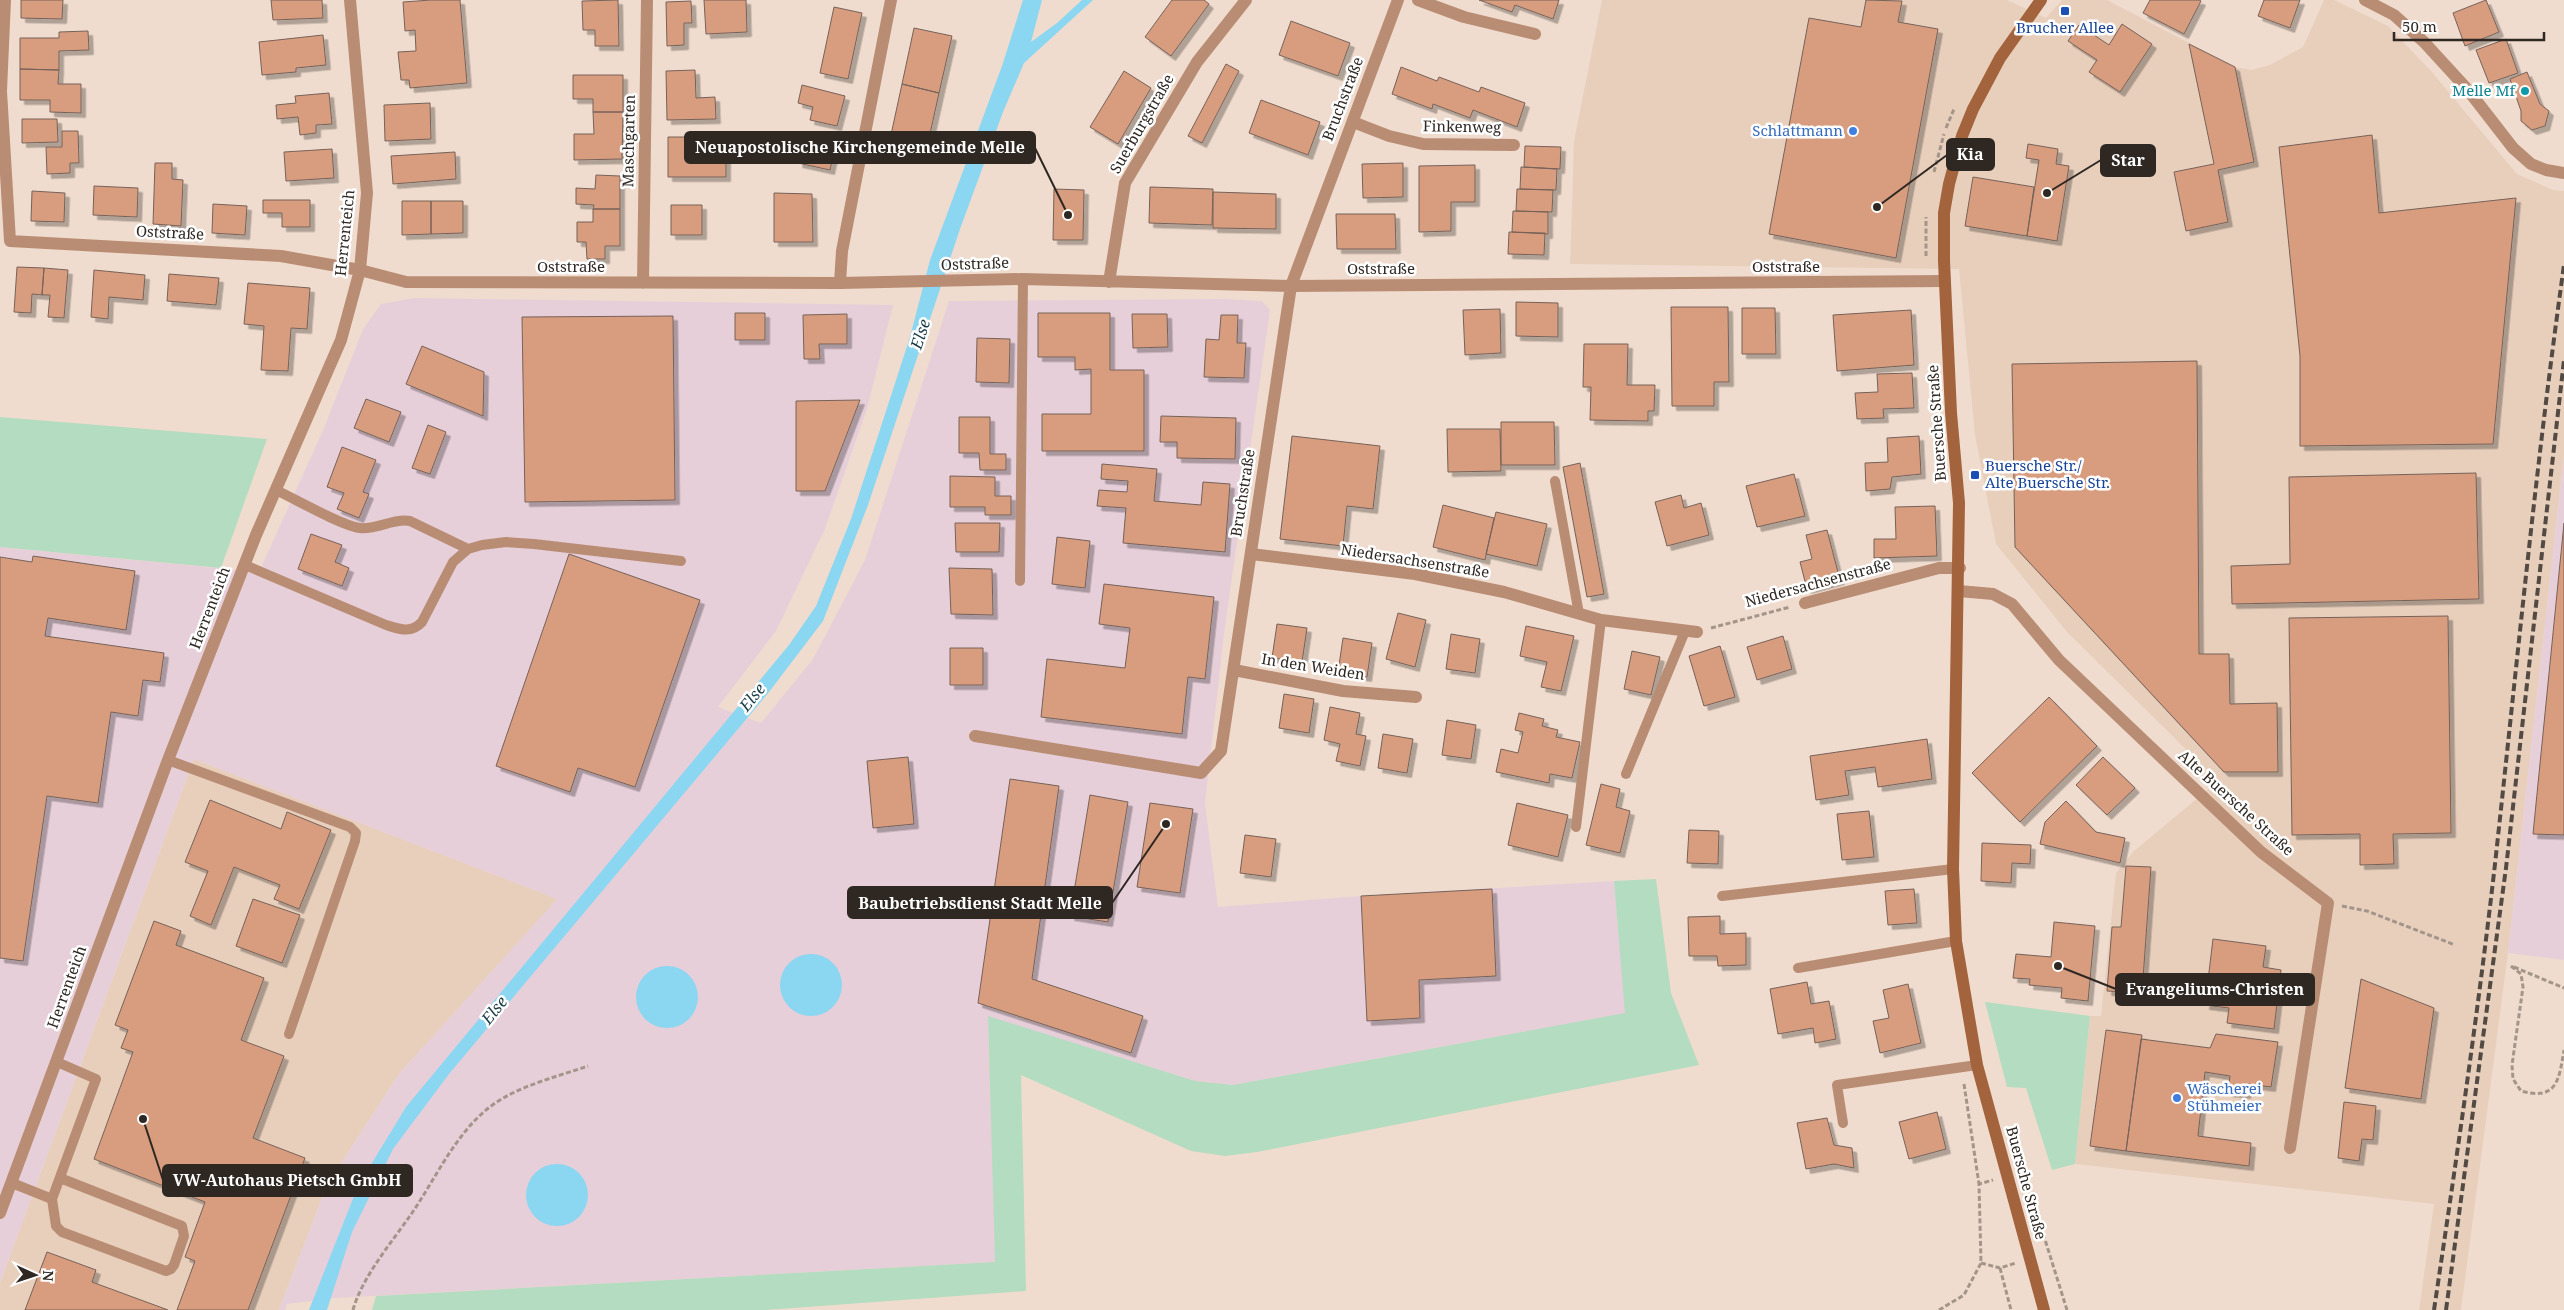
<svg xmlns="http://www.w3.org/2000/svg" width="2564" height="1310" viewBox="0 0 2564 1310" font-family="'Noto Serif',serif">
<defs>
<filter id="shadow"><feDropShadow dx="4.5" dy="4.5" stdDeviation="0" flood-color="#0004"/></filter>
</defs>
<rect width="100%" height="100%" fill="#f0dcce"/>
<path fill="#e8cfbc" d="M1602 0H2007L2046 18 2062 0H2107L2235 67 2252 70 2270 65 2303 47 2324 0H2334L2388 26 2431 71 2517 174 2553 190 2564 191V455L2508 953 2461 1310H2419L2434 1204 2075 1164 2090 1016H2101L2116 873 2134 851 2218 781 2067 632 1996 544 1975 435 1959 269 1570 264 1574 141Z
M194 759 558 899 399 1074 327 1185 279 1310H0V1283Z"/>
<path fill="#e7cfda" d="M414 298 893 305 867 409 825 529 776 631 718 707 761 723 813 659 865 560 949 301 1223 299 1262 301 1270 310 1224 634 1205 803 1218 907 1361 896 1614 881 1626 1013 1233 1085 1195 1081 988 1017 996 1262 335 1298 287 1304 285 1310H279L327 1185 399 1074 557 899 194 759 0 1283V547L259 572 324 428 363 329 381 304Z
M2564 455V960L2508 953Z"/>
<path fill="#b3dcc0" d="M0 417 267 439 221 568 0 547Z
M1656 879 1671 993 1699 1065 1257 1152 1225 1156 1191 1151 1021 1075 1026 1291 766 1310H372L376 1296 995 1262 988 1016 1195 1081 1233 1085 1625 1013 1614 881Z
M1985 1002 2090 1016 2075 1164 2052 1170 2026 1088 2007 1087Z"/>
<path fill="#8bd6f1" d="M1023 0H1042L1031 42 1057 23 1082 0H1093L1024 63 1003 112 960 229 868 505 823 621 769 692 449 1074 393 1149 352 1232 327 1310H309L358 1186 406 1107 789 645 816 606 851 519 910 337 930 260 1002 66Z
M780 985a31 31 0 1 1 62 0a31 31 0 1 1-62 0Z
M636 997a31 31 0 1 1 62 0a31 31 0 1 1-62 0Z
M526 1195a31 31 0 1 1 62 0a31 31 0 1 1-62 0Z"/>
<path fill="#d89c7f" stroke="#766259" filter="url(#shadow)" d="M21 0H63L62 19 21 18Z
M271 0H322L323 18 273 20Z
M431 0H460L467 83 410 88 409 80H401L398 52 416 51 415 30 405 31 403 2Z
M618 0 619 46H595V30H583L582 1Z
M704 0H746L747 32 706 34Z
M1172 0H1204L1209 4 1171 56 1145 37Z
M1479 0H1559L1553 19 1515 5 1512 12Z
M1866 0 1902 1 1898 22 1938 29 1896 258 1769 234 1809 18 1861 27Z
M2150 0H2199L2201 1 2184 34 2143 13Z
M2264 0H2300L2290 28 2258 16Z
M2486 0 2499 32 2465 46 2453 13Z
M691 1 692 23H684V45L667 46 666 2Z
M834 7 862 13 848 79 820 73Z
M1291 21 1350 43 1338 76 1279 55Z
M2122 24 2152 44 2120 92 2089 72 2097 60 2068 41 2079 25 2109 45Z
M914 28 952 36 939 93 902 84Z
M88 31 89 50 59 51V70L20 69V38H59V32Z
M323 35 326 65 296 68V72L262 75 259 42Z
M2506 39 2518 73 2489 83 2476 50Z
M2189 44 2235 67 2254 162 2218 170 2228 222 2186 231 2174 172 2214 164Z
M1226 64 1239 71 1202 143 1188 136Z
M1401 67 1437 81 1439 77 1479 92 1481 87 1525 103 1517 127 1473 110 1470 118 1433 104 1432 109 1392 94Z
M20 69 59 70 58 84H81V113L50 112V100H20Z
M695 70 696 98 715 97 716 119 667 120 666 71Z
M1124 71 1151 88 1118 144 1090 127Z
M2527 72 2540 104 2549 111 2545 126 2532 130 2521 121V111L2510 79Z
M573 75H623V112H593V99H573Z
M902 84 939 93 926 152 889 144Z
M802 85 845 96 837 126 810 120 813 107 798 103Z
M329 93 332 124 316 125V133L300 135 298 117 277 119 276 105 296 103 295 96Z
M1261 100 1320 122 1308 155 1249 133Z
M430 103 431 139 385 141 384 105Z
M593 112H623L622 159 574 160V134H594Z
M22 119H57L58 142 22 143Z
M62 131H78L79 163H70V173L47 174 46 147H62Z
M804 132 837 139 830 170 798 163Z
M2372 135 2379 213 2516 198 2493 444 2300 446V356L2279 147Z
M668 137H695V150H726V177H668Z
M2028 144 2058 149 2056 164 2069 166 2057 241 2027 236 2039 160 2026 158Z
M1525 146 1561 147 1560 169 1524 167Z
M332 149 334 178 286 181 284 152Z
M455 152 456 179 393 184 391 156Z
M155 163H172V179L183 180 181 226 153 224Z
M1403 163V197L1363 198 1362 164Z
M1475 165V202H1451V231L1419 232V166Z
M1521 167 1557 169 1556 190 1520 189Z
M596 175 620 176V209H593L594 205 576 204V188L595 189Z
M1973 177 2034 187 2027 236 1965 226Z
M94 186 138 188 137 217 93 215Z
M1150 187 1213 189 1212 225 1149 223Z
M1054 189 1084 190 1083 240H1053Z
M1517 189 1553 190 1552 212 1516 211Z
M32 191 65 193 64 222 31 221Z
M1213 192 1276 194V229L1213 228Z
M774 193 812 194 813 242H774Z
M263 200H310V227H282V213H263Z
M402 201H431V234L402 235Z
M431 201H463V233L431 234Z
M213 204 247 206 245 235 212 233Z
M671 205H702V235H671Z
M593 209H620V246H605V259H587L586 242H577V222H593Z
M1513 211 1548 212V234L1512 232Z
M1336 214H1395L1396 249H1337Z
M1509 232 1545 233 1544 255 1508 254Z
M17 267 44 268 42 295 32 294 31 313 14 312Z
M44 268 68 270 64 318 48 317 50 295H42Z
M94 270 145 275 143 300 109 297 108 319 91 317Z
M169 274 219 278 216 305 167 301Z
M248 283 310 288 307 329 291 328 288 371 261 370 264 326 244 324Z
M1516 302 1558 303V337L1516 336Z
M1671 307H1728L1729 382H1714V406H1672Z
M1742 308H1775L1776 354H1742Z
M1500 309 1501 353 1465 355 1463 310Z
M1911 310 1914 365 1837 371 1833 315Z
M735 313H765V340H735Z
M1038 313H1110V370H1144V451H1042V414H1091V369L1075 370V357H1038Z
M847 314V344H819L820 359H804L803 315Z
M1132 314H1167L1168 347 1133 348Z
M1221 315H1238L1237 343H1246L1244 378 1204 377 1206 339 1219 340Z
M673 316 675 500 525 502 522 317Z
M977 338 1010 339 1009 383 976 382Z
M1584 344H1628L1627 385H1655L1654 411H1648V421L1590 420 1591 387H1583Z
M422 346 484 372 483 416 406 384Z
M2197 361 2199 654H2229L2230 704 2277 703 2278 772H2224L2015 547 2012 364Z
M1912 373 1914 408 1883 409 1884 418 1857 419 1855 393 1878 392 1877 374Z
M366 399 401 412 389 442 354 428Z
M860 400 825 491H796V401Z
M1161 416 1236 418 1235 459 1177 458V442H1160Z
M959 417H990V454H1006V470H980L979 453H959Z
M1501 422H1554L1555 465H1501Z
M428 425 446 432 430 474 412 468Z
M1447 429H1500L1501 471 1448 472Z
M1292 436 1380 446 1373 509 1347 506 1343 546 1280 539Z
M1919 436 1921 474 1892 477 1890 489 1866 491 1865 463 1888 462 1887 438Z
M342 447 376 460 363 492 369 494 359 518 337 509 344 493 327 487Z
M1580 463 1604 594 1587 597 1563 467Z
M1102 464 1157 469 1154 501 1201 505 1203 482 1230 484 1225 552 1123 543 1126 508 1097 506 1099 490 1127 492 1128 481 1101 479Z
M2476 473 2479 599 2232 604 2231 566 2290 564 2289 477Z
M1794 474 1805 516 1757 527 1746 486Z
M950 476 995 477V496H1011V515H985V507H950Z
M1681 495 1684 508 1701 503 1709 535 1667 546 1655 502Z
M1443 505 1494 518 1485 560 1433 547Z
M1935 506 1937 556 1874 558V539H1896L1895 507Z
M1496 512 1547 524 1537 566 1486 554Z
M955 523H1000L999 552H956Z
M2564 523V835L2533 834Z
M1827 530 1840 580 1807 589 1800 562 1812 559 1806 535Z
M311 534 342 545 335 562 349 568 342 586 298 569Z
M1057 537 1090 541 1085 588 1052 584Z
M569 554 700 600 635 787 578 768 570 792 496 766Z
M33 556 135 571 126 630 48 618 45 636 164 653 160 682 143 680 138 716 111 712 98 803 47 796 23 961 0 958V557L32 562Z
M949 568 992 569 993 615 951 614Z
M1104 584 1214 597 1205 679 1188 677 1182 734 1041 717 1047 659 1125 668 1130 628 1099 624Z
M1398 613 1426 620 1415 667 1386 659Z
M2448 616 2451 833 2393 834 2394 864 2360 865V834L2292 835 2289 618Z
M1277 624 1307 628 1302 662 1272 658Z
M1526 626 1574 636 1561 691 1541 687 1547 662 1520 656Z
M1451 634 1480 639 1475 673 1446 669Z
M1783 636 1792 669 1757 680 1747 647Z
M1343 638 1372 643 1367 677 1338 672Z
M1720 646 1735 697 1704 706 1689 656Z
M950 648H983V685H950Z
M1632 651 1660 657 1651 695 1624 689Z
M1284 694 1314 699 1309 733 1279 728Z
M2049 697 2097 746 2020 822 1972 773Z
M1330 707 1360 713 1356 734 1366 736 1360 766 1336 761 1340 744 1324 740Z
M1519 713 1544 719 1542 726 1558 730 1556 737 1580 742 1572 778 1550 774 1549 783 1496 772 1501 749 1518 753 1523 732 1515 730Z
M1447 720 1476 725 1471 759 1442 755Z
M1383 734 1413 739 1407 773 1378 768Z
M1927 739 1932 779 1878 787 1875 767 1845 771 1849 795 1816 800 1810 756Z
M908 757 914 824 873 828 867 761Z
M2103 757 2135 788 2107 815 2076 785Z
M1010 779 1059 786 1032 979 1143 1016 1131 1053 978 1003Z
M1601 784 1620 789 1616 807 1630 811 1620 853 1586 845Z
M1090 795 1128 802 1108 922 1070 916Z
M210 800 281 829 287 812 331 830 299 909 274 899 280 885 234 867 211 925 190 916 208 871 185 862Z
M2066 801 2096 832 2125 838 2120 863 2040 844 2045 822Z
M1150 803 1193 809 1180 893 1137 887Z
M1517 803 1568 815 1558 857 1508 845Z
M1869 811 1874 857 1842 860 1837 814Z
M1689 830 1719 831 1718 864 1687 863Z
M1245 835 1276 839 1271 877 1240 873Z
M1982 843 2031 845 2030 864 2012 863 2011 883 1981 881Z
M2126 866 2151 867 2142 993 2107 991 2112 927H2121Z
M1492 889 1496 976 1419 980 1420 1018 1367 1021 1361 896Z
M1914 889 1917 923 1888 925 1885 891Z
M253 899 300 915 282 963 236 946Z
M1720 916V934L1746 933V965L1718 966 1717 956H1689L1688 917Z
M154 921 181 931 176 945 264 978 241 1040 284 1056 253 1138 305 1158 248 1310H177L195 1261 185 1257 205 1202 94 1159 133 1052 121 1048 128 1030 115 1025Z
M2054 922 2095 926 2088 1001 2061 998 2062 988 2029 985 2030 979 2013 978 2016 954 2051 957Z
M2213 939 2266 946 2263 967 2281 970 2274 1029 2227 1023 2229 1008 2205 1005Z
M2361 979 2434 1008 2421 1099 2345 1088Z
M1807 982 1811 1004 1829 1001 1836 1039 1815 1043 1813 1028 1778 1034 1770 989Z
M1908 984 1921 1043 1880 1053 1873 1021 1889 1018 1883 990Z
M2106 1030 2142 1035 2126 1151 2090 1146Z
M2216 1034 2278 1042 2271 1087 2248 1084 2246 1094 2228 1092 2230 1076 2205 1072 2198 1136 2251 1143 2249 1166 2126 1151 2141 1039 2210 1048Z
M2344 1102 2376 1106 2373 1140 2362 1139 2359 1161 2338 1158Z
M1937 1112 1946 1149 1909 1159 1899 1122Z
M1827 1118 1834 1145 1852 1148 1854 1168 1834 1164 1806 1169 1797 1123Z
M47 1252 96 1270 92 1282 168 1310H25Z"/>
<g fill="none" stroke-linecap="round" stroke-linejoin="round">
<path stroke="#a4958b" stroke-width="3" stroke-dasharray="5 2.5" stroke-linecap="butt" d="M1946 128 1954 109
M1934 172 1944 134
M1926 256V217
M1711 628 1790 607
M2342 906 2367 911 2455 945
M2511 966 2521 974 2523 987 2512 1065 2513 1079 2521 1091C2557 1101 2559 1080 2564 1050
M2514 967 2564 988
M1964 1084 1979 1184
M2032 1198 2067 1310
M1981 1263 2000 1268 2016 1263
M2000 1268 2011 1310
M353 1310C362 1277 392 1242 412 1213 438 1175 459 1125 500 1100 526 1084 559 1076 588 1066
M1939 1310 1964 1295 1981 1263 1979 1184 1993 1180"/>
<path stroke="#b98d74" stroke-width="10" d="M1555 481 1579 614
M276 490C295 499 342 526 360 528 377 530 393 518 410 521L468 549
M245 565 386 625C399 629 411 634 422 622L453 562 468 549 482 545 506 542 534 544 681 561
M1020 581 1023 279
M168 760 350 827 356 833 355 841 289 1034
M1626 774 1685 631
M1576 827 1601 620
M1722 896 1953 869
M1798 968 1956 941
M1843 1123 1837 1085 1977 1065
M12 1183 52 1199 96 1079 57 1062
M52 1199 56 1226 62 1232 166 1271 171 1269 174 1265 184 1236 182 1226 60 1178"/>
<path stroke="#b98d74" stroke-width="12" d="M5 0 1 91 10 241 281 256 360 270 406 282 840 283 1023 279 1291 286 1945 281
M1418 0 1464 17 1535 34
M2365 0 2394 15 2424 42 2468 90 2513 148 2531 164 2546 170 2564 173
M1353 122 1389 136 1423 144 1514 145
M1109 282 1125 183 1197 62 1246 0
M643 283 647 0
M840 283 842 251 891 0
M1251 554 1415 574 1504 592 1601 620 1697 632
M1959 591 1993 594 2012 604 2059 660 2261 852 2328 903 2290 1148
M1805 603 1939 568H1960
M1234 670 1343 691 1416 697
M975 736 1201 773 1221 751 1291 286 1398 0"/>
<path stroke="#b98d74" stroke-width="12" d="M0 1213 168 760 256 535 341 340 360 270 367 193 350 0"/>
<path stroke="#a2633d" stroke-width="12" d="M2041 0 2000 58 1973 109 1962 136 1949 184 1944 213V261L1951 413 1959 503 1953 869 1956 941 1977 1065 2044 1310"/>
<path stroke="#534a43" stroke-width="4" stroke-dasharray="8 4" stroke-linecap="butt" d="M2434 1310C2456 1162 2478 1013 2495 864 2517 664 2536 464 2564 265
M2446 1310 2506 868 2564 360"/>
</g>
<g fill="#1a4fb4" stroke="#fff" stroke-width="2">
<rect x="2060" y="6" width="10" height="10" rx="2.5"/>
<rect x="1970" y="470" width="10" height="10" rx="2.5"/>
</g>
<circle fill="#0f9aa8" stroke="#fff" stroke-width="2" cx="2525" cy="91" r="5"/>
<g fill="#3f7fe0" stroke="#fff" stroke-width="2">
<circle cx="1853" cy="131" r="5"/>
<circle cx="2177" cy="1098" r="5"/>
</g>
<g text-anchor="middle" stroke-width="5" stroke-linejoin="round" paint-order="stroke">
<g font-size="15" fill="#164399" stroke="#fff">
<text x="2065" y="33">Brucher Allee</text>
<text x="1985" y="471" text-anchor="start">Buersche Str./<tspan x="1985" dy="17">Alte Buersche Str.</tspan></text>
</g>
<g font-size="15" fill="#0d838f" stroke="#fff" text-anchor="end">
<text x="2515" y="96">Melle Mf</text>
</g>
<g font-size="15" fill="#2e2722" stroke="#fff">
<text transform="translate(1343 99) rotate(-69)" y="5">Bruchstraße</text>
<text transform="translate(1142 124) rotate(-60)" y="5">Suerburgstraße</text>
<text transform="translate(1462 127) rotate(1)" y="5">Finkenweg</text>
<text transform="translate(629 141) rotate(-89)" y="5">Maschgarten</text>
<text transform="translate(170 233) rotate(3)" y="5">Oststraße</text>
<text transform="translate(345 233) rotate(-84)" y="5">Herrenteich</text>
<text transform="translate(975 264) rotate(-2)" y="5">Oststraße</text>
<text x="571" y="272">Oststraße</text>
<text x="1786" y="272">Oststraße</text>
<text x="1381" y="274">Oststraße</text>
<text transform="translate(1937 423) rotate(-94)" y="5">Buersche Straße</text>
<text transform="translate(1243 493) rotate(-81)" y="5">Bruchstraße</text>
<text transform="translate(1415 561) rotate(9)" y="5">Niedersachsenstraße</text>
<text transform="translate(1818 583) rotate(-15)" y="5">Niedersachsenstraße</text>
<text transform="translate(210 608) rotate(-69)" y="5">Herrenteich</text>
<text transform="translate(1313 667) rotate(9)" y="5">In den Weiden</text>
<text transform="translate(2236 803) rotate(42)" y="5">Alte Buersche Straße</text>
<text transform="translate(67 987) rotate(-70)" y="5">Herrenteich</text>
<text transform="translate(2026 1183) rotate(75)" y="5">Buersche Straße</text>
</g>
<g font-size="15" fill="#366cbe" stroke="#fff" text-anchor="end">
<text x="1843" y="136">Schlattmann</text>
<text x="2187" y="1094" text-anchor="start">Wäscherei<tspan x="2187" dy="17">Stühmeier</tspan></text>
</g>
<g font-size="16" font-style="italic" fill="#173a46" stroke="#fff">
<text transform="translate(920 334) rotate(-72)" y="6">Else</text>
<text transform="translate(752 697) rotate(-51)" y="6">Else</text>
<text transform="translate(494 1010) rotate(-51)" y="6">Else</text>
</g>
</g>
<path fill="none" stroke="#2e2722" stroke-width="2" d="M1068 215L1035 148M1877 207L1947 155M2047 193L2101 160M1166 824L1112 903M2058 966L2116 989M143 1119L163 1180"/>
<g fill="#2e2722" stroke="#fff" stroke-width="2">
<circle cx="1068" cy="215" r="5"/>
<circle cx="1877" cy="207" r="5"/>
<circle cx="2047" cy="193" r="5"/>
<circle cx="1166" cy="824" r="5"/>
<circle cx="2058" cy="966" r="5"/>
<circle cx="143" cy="1119" r="5"/>
</g>
<g fill="#2e2722" stroke="#2e2722" stroke-width="2">
<rect x="685" y="132" width="350" height="31" rx="5"/>
<rect x="1947" y="139" width="47" height="31" rx="5"/>
<rect x="2101" y="145" width="54" height="31" rx="5"/>
<rect x="848" y="887" width="264" height="31" rx="5"/>
<rect x="2116" y="974" width="198" height="31" rx="5"/>
<rect x="163" y="1165" width="249" height="31" rx="5"/>
</g>
<g font-size="16" text-anchor="middle" font-weight="bold" fill="#fff">
<text x="860" y="153">Neuapostolische Kirchengemeinde Melle</text>
<text x="1970" y="160">Kia</text>
<text x="2128" y="166">Star</text>
<text x="980" y="909">Baubetriebsdienst Stadt Melle</text>
<text x="2215" y="995">Evangeliums-Christen</text>
<text x="287" y="1186">VW-Autohaus Pietsch GmbH</text>
</g>
<g transform="translate(35 1275) rotate(93)" stroke="#ffffff" stroke-width="4" paint-order="stroke">
<path d="M0-4L9 19L0 12L-9 19Z" fill="#2e2722"/>
<text y="-8" font-size="14" font-weight="bold" text-anchor="middle" fill="#2e2722">N</text>
</g>
<path d="M2394 32v8h150v-8" fill="none" stroke="#2e2722" stroke-width="2.5"/>
<text x="2402" y="32" font-size="15" fill="#2e2722" stroke="#ffffff" stroke-width="4" paint-order="stroke">50 m</text>
</svg>
